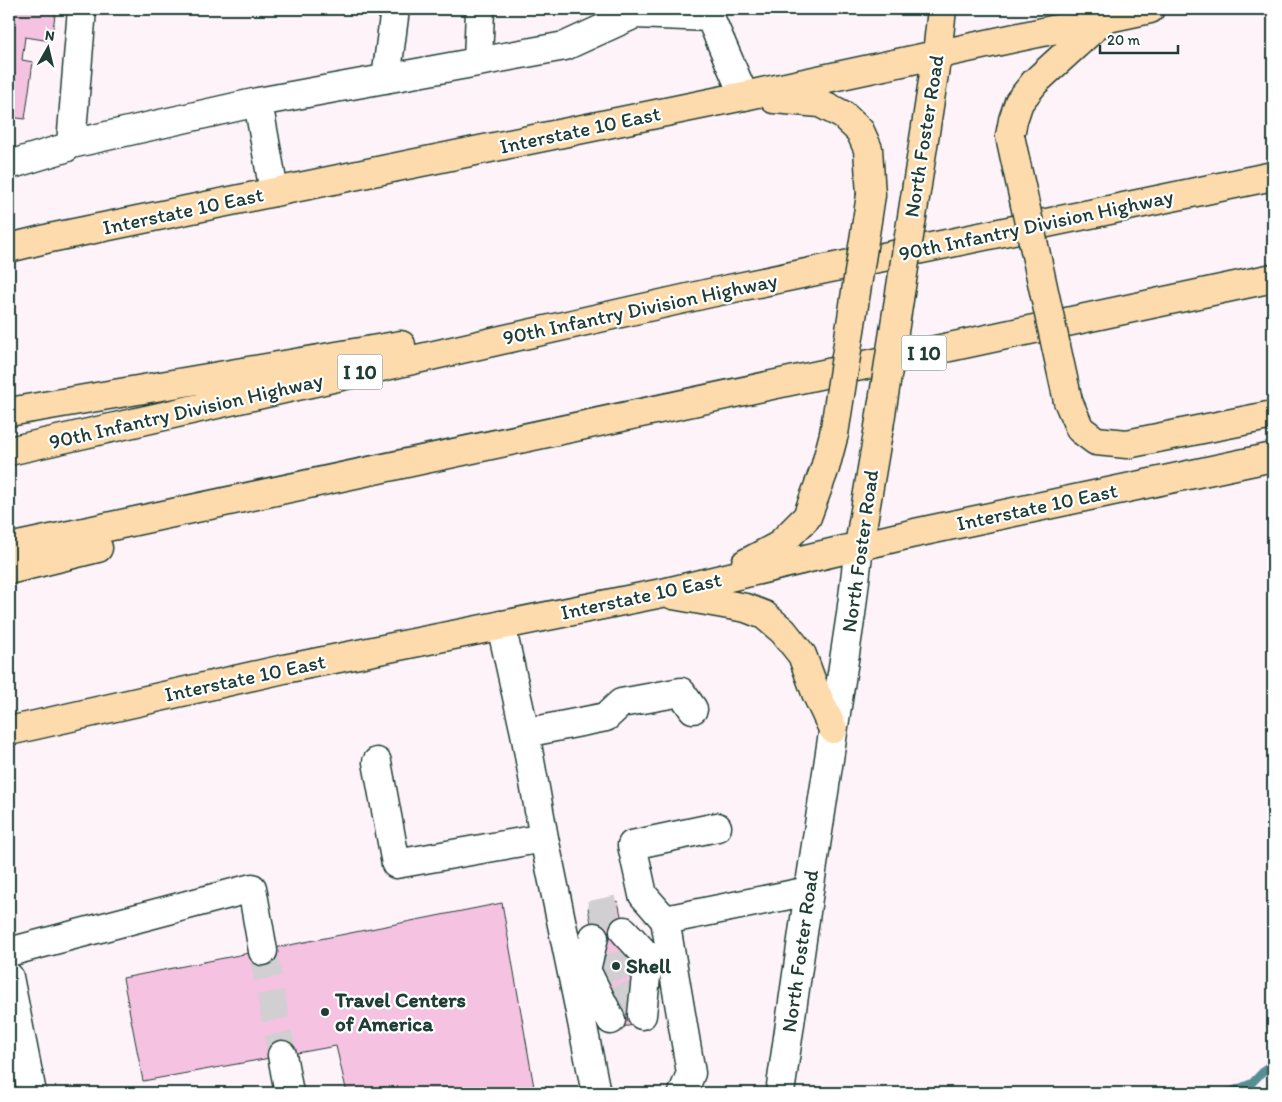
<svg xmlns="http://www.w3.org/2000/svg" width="1282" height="1102" viewBox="0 0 1282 1102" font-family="Itim,sans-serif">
<rect width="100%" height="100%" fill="#fdf3f9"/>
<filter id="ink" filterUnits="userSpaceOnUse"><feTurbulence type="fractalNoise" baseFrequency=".02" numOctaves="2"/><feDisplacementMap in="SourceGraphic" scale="10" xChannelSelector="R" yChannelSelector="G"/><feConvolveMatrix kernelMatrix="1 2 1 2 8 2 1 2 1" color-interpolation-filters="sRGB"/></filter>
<g filter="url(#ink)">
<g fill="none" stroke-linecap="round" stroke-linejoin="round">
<path stroke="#548f94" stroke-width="8" d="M1227 1093 1252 1083 1273 1061"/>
</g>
<path fill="#f5c2e1" stroke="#1f3d34" d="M9 9H56L51 41 25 37 22 60 33 62 25 119 9 117Z
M618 901 643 1024 613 1028 588 908Z
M502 903 535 1093H388L386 1087 362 1093H347L336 1046 143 1081 123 978Z"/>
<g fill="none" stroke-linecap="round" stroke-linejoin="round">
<path stroke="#d1cfd2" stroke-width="28" stroke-dasharray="28 14" stroke-linecap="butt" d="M590 915 620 909
M263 951 282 1055
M601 969 631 963
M607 1001 637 995"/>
<g stroke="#1f3d34" stroke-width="31">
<path id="minor" d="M712 9 710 17 744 96
M478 62 480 9
M386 79 395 9
M258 102 565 46 635 14 710 17
M71 144 82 9
M9 165 65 148 71 144 258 102 274 192
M501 625 525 733 544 838 578 1002 596 1093
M525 733 606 717 621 703 681 692 693 709
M377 762 396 864 544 838
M665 920 643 895 632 845 717 827
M624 931 648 957 642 1015
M594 937 586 970 611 1020
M9 952 252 888 263 951
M9 977 32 1093
M282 1055 289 1093
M683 1093 691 1073 665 920 809 891
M780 1093 809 891 851 614 859 546"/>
</g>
<g stroke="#1f3d34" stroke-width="31">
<path id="major" d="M774 99 820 103 843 115 860 131 868 149 871 195
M1010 136 1013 120 1019 102 1035 82 1104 19
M917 185 937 54 942 9
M9 248 50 238 744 96 1150 9
M1068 401 1080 429 1096 441 1127 444 1273 415
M859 546 879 427
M746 563 778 546 807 517 825 468 834 434
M673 595 746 608 764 615 783 631 802 655 816 693 833 729
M9 731 284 669 662 593 915 533 1273 457"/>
</g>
<g stroke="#1f3d34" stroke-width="31">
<path id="highway" d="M9 412 401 345
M9 451 710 293 1273 176
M9 548 1273 278
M9 570 98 548"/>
</g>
<use href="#minor" stroke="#fff" stroke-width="28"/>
<use href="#major" stroke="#fddbac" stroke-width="28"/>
<use href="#highway" stroke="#fddbac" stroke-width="28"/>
<g stroke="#1f3d34" stroke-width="31" stroke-linecap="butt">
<path id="major-bridge" d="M1010 136 1068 401
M879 427 917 185
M834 434 871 195"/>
</g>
<use href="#major-bridge" stroke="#fddbac" stroke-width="28"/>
</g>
</g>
<g fill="#1f3d34" stroke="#fff" stroke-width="2">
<circle cx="616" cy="966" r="5"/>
<circle cx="325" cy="1012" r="5"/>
</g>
<g text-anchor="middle" stroke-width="4.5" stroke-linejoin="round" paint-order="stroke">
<g fill="#fff" stroke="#627771" stroke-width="1">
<rect x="901.5" y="335.5" width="45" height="35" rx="4"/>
<rect x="337.5" y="354.5" width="45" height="35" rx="4"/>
</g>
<g font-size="20" font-weight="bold" fill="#1f3d34">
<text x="924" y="360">I 10</text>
<text x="360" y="379">I 10</text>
</g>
<g font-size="21" fill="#1f3d34" stroke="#fff">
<text transform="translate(580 130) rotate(-12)" y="7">Interstate 10 East</text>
<text transform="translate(924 136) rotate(-81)" y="7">North Foster Road</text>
<text transform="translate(183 211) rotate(-12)" y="7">Interstate 10 East</text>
<text transform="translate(1036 225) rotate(-12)" y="7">90th Infantry Division Highway</text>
<text transform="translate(640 309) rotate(-12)" y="7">90th Infantry Division Highway</text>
<text transform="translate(186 411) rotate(-13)" y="7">90th Infantry Division Highway</text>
<text transform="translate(1037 507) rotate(-12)" y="7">Interstate 10 East</text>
<text transform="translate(860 551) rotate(-82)" y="7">North Foster Road</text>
<text transform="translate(641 596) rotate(-12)" y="7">Interstate 10 East</text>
<text transform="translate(245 678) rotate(-12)" y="7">Interstate 10 East</text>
<text transform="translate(800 951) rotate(-82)" y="7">North Foster Road</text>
</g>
<g font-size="21" font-weight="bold" fill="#1f3d34" stroke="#fff" text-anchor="start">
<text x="626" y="973">Shell</text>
<text x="335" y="1007">Travel Centers<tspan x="335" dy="24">of America</tspan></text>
</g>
</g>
<rect width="1282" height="1102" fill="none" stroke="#fff" stroke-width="30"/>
<rect x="15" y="15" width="1252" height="1072" fill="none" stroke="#1f3d34" stroke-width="2" filter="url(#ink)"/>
<g transform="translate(48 48) rotate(8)" stroke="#ffffff" stroke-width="4" paint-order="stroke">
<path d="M0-4L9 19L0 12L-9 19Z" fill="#1f3d34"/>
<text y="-8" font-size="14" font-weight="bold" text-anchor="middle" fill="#1f3d34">N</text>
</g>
<path d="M1100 45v8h78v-8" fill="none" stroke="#1f3d34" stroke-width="2.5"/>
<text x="1107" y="45" font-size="15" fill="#1f3d34" stroke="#ffffff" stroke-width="4" paint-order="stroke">20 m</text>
</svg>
